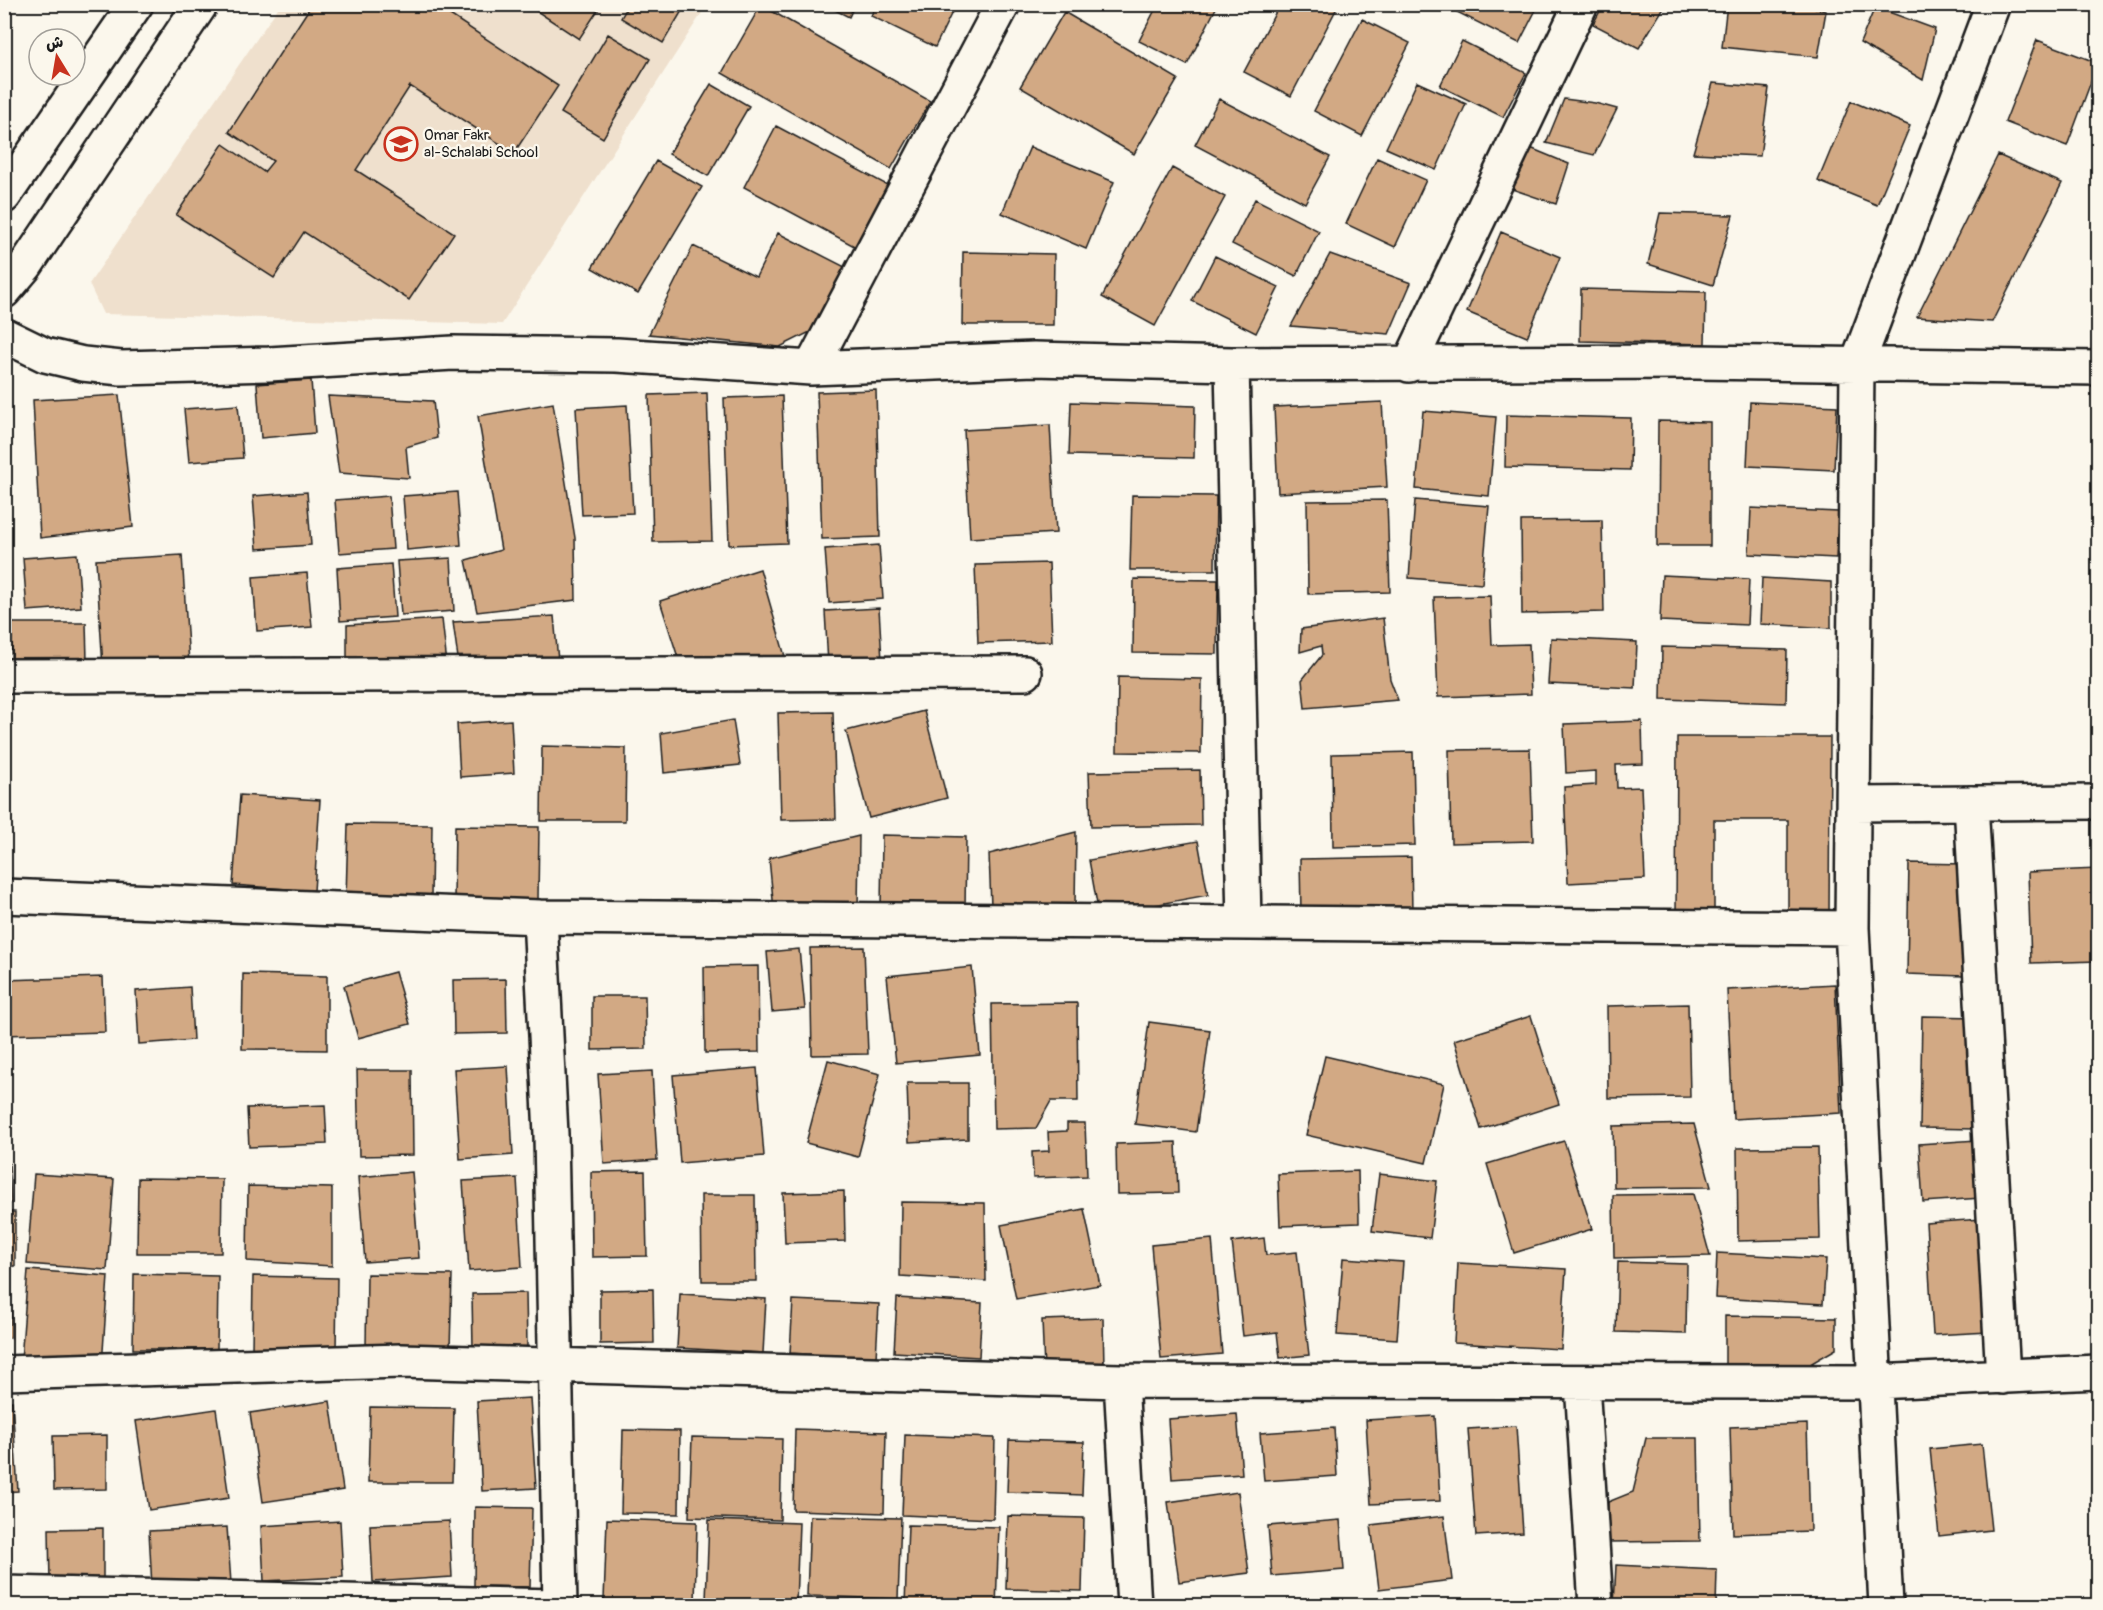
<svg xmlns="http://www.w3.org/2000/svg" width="2103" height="1610" viewBox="0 0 2103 1610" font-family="Pangolin,'Playpen Sans Arabic',sans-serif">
<rect width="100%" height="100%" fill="#fbf7ec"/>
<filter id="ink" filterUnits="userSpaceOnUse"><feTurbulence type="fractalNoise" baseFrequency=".0167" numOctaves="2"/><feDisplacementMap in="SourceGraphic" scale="12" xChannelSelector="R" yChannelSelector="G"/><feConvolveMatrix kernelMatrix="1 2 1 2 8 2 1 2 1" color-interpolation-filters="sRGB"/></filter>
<g filter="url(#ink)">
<path fill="#efe0cd" d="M280 5H707L502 324 103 314 89 284Z"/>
<path fill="#d2a984" stroke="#1c1c1c" stroke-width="1.5" d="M312 4H453L447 13 558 86 514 153 410 86 356 170 454 233 409 300 304 232 274 278 176 215 223 144 264 172 273 161 229 132Z
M526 4H602L579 39Z
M629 4H686L663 43 621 18Z
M823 4H855L849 17Z
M876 4H956L935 47 871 16Z
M1158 4H1218L1187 65 1139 41Z
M1280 4H1339L1291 96 1244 72Z
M1459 4H1539L1519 43 1455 11Z
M1604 4H1666L1639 48 1593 24Z
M1727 4H1795L1826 11 1818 57 1722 47Z
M761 5 930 101 891 169 722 73Z
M1875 7 1935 29 1923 80 1860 43Z
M1064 12 1178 79 1134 154 1020 87Z
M1362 19 1410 43 1362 136 1314 111Z
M608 34 650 59 603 138 561 113Z
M2037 40 2098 63 2067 146 2005 122Z
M1462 41 1526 73 1503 117 1440 86Z
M1417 82 1466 104 1436 170 1386 148Z
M1713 83 1769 88 1760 156 1693 153Z
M711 84 749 106 708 176 669 154Z
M1219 99 1330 157 1305 203 1195 145Z
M1564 99 1595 103 1617 109 1594 155 1546 143Z
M1851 101 1910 126 1877 205 1818 181Z
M776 126 889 186 856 247 744 187Z
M1030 147 1114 182 1086 249 1002 213Z
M1528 147 1569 164 1556 204 1512 189Z
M1998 155 2062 183 1992 322 1917 317Z
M1377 158 1426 180 1395 247 1346 224Z
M656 161 702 187 638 294 592 268Z
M1172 168 1225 197 1155 326 1102 297Z
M1255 199 1319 231 1296 276 1232 244Z
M1660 213 1733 215 1713 285 1648 264Z
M1501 232 1560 257 1527 337 1467 312Z
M778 233 845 267 812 331 780 347 649 334 693 246 756 277Z
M963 252 1054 254 1053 325H962Z
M1330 254 1411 283 1389 334 1291 326Z
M1215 256 1279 287 1256 333 1192 301Z
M1581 289 1706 292 1705 344 1580 341Z
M311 380 315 433 261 438 257 384Z
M876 390 880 537 822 539 817 392Z
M707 393 712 541 653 542 649 395Z
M119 395 133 527 40 538 33 400Z
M328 396 433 401 437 438 406 447 409 478 339 473Z
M782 396 787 543 729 545 724 398Z
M1071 402 1195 406 1194 458 1069 455Z
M1382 402 1387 487 1278 493 1274 407Z
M1750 402 1837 406 1834 470 1747 466Z
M553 403 575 538 576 600 477 612 466 560 501 550 478 416Z
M238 405 243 458 189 462 184 409Z
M627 405 633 513 582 515 576 408Z
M1423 411 1496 417 1489 496 1416 489Z
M1506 415 1631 418 1630 470 1505 467Z
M1658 421 1710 422V546H1657Z
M1050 425 1056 533 970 538 964 430Z
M307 492 311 545 257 549 253 496Z
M457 492 461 545 407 550 403 496Z
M1132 495 1216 496 1215 570H1130Z
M389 496 393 549 339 553 335 500Z
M1387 500 1390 592 1308 594 1307 501Z
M1415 500 1489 506 1482 584 1409 578Z
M1751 508 1838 512 1836 558 1749 554Z
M1602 520 1604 612 1522 614 1521 521Z
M879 545 883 599 829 603 825 549Z
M77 554 81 607 27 611 23 558Z
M182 555 189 663 103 667 96 560Z
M451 558 454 611 401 615 397 561Z
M1049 563 1052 641 978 643 975 565Z
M391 564 395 617 340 621 337 568Z
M760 569 788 667H681L660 601Z
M307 573 312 627 257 631 253 577Z
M1662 575 1749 579 1747 625 1660 621Z
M1762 578 1831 582V628L1760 624Z
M1134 579 1218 580 1217 654 1133 653Z
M1490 596 1492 645 1529 644 1531 694 1438 697 1434 597Z
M879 608 882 661 828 664 825 611Z
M554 616 558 661 459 665 453 622Z
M1383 618 1390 679 1398 700 1305 708 1302 680 1322 655 1321 646 1300 652 1301 629Z
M442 619 447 664 347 668V625Z
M12 623H86L87 661 11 665Z
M1551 638 1637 642 1635 688 1548 684Z
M1662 647 1787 650 1786 703 1661 699Z
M1118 677 1202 679 1201 753 1117 752Z
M924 711 947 798 869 818 846 731Z
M833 712 836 819 781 820 778 713Z
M511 720 514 773 460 777 457 724Z
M733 720 740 765 664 773 661 733Z
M1642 721 1643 764 1616 765 1617 788 1641 787 1645 879 1568 883 1564 787 1596 785V771L1566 773 1564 724Z
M1677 737H1830L1829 920H1788V820H1714V917H1676Z
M542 746 626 748 625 821H541Z
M1530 749 1533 841 1451 843 1449 750Z
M1413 752 1415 845 1333 847 1332 754Z
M1200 770 1201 825 1091 827 1089 772Z
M240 795 320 800 314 891 233 885Z
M348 824 432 825 431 899H346Z
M455 826 539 827 538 900H454Z
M1076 832 1075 906H991L989 854Z
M882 835 966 837 965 910H881Z
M859 836 858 910H774L769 858Z
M1198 841 1208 895 1099 915 1089 860Z
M1411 857 1412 912 1301 914 1300 859Z
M1909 863 1965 864 1963 976 1907 974Z
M2098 869V961L2031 963 2028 872Z
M864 947 868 1054 812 1055 810 948Z
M799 949 805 1009 772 1012 767 952Z
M758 966 759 1052 705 1053 704 967Z
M972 967 980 1055 896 1063 887 976Z
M395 972 410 1024 358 1038 344 986Z
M243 974 327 976V1050L242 1049Z
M103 977 105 1032 4 1035V980Z
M506 979 507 1033 454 1034 453 980Z
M1835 984 1841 1113 1733 1119 1727 990Z
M190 987 193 1040 139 1044 136 991Z
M592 996H645L646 1049 592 1050Z
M1077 1003 1078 1101H1051L1036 1128 994 1129 992 1004Z
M1688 1004 1690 1097 1608 1098 1607 1006Z
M1531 1016 1559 1104 1481 1129 1454 1040Z
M1922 1016 1977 1017 1975 1129 1920 1128Z
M1149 1022 1210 1030 1196 1132 1135 1124Z
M1325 1056 1444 1084 1426 1163 1306 1135Z
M828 1060 880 1074 858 1157 806 1143Z
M508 1066 513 1155 460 1159 454 1069Z
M757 1068 764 1156 680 1163 673 1075Z
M357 1070H412L413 1155 359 1156Z
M652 1071 657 1160 604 1164 598 1074Z
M907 1083H968V1139L909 1142Z
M325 1105 327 1144 249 1147 247 1108Z
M1067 1123H1085L1087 1176 1033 1178 1032 1152 1049 1151 1048 1132 1067 1131Z
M1694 1124 1711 1187 1614 1188 1613 1126Z
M1977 1140 1981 1198 1923 1202 1919 1144Z
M1564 1141 1592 1229 1514 1253 1487 1164Z
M1176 1142 1178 1193 1117 1194 1116 1144Z
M1818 1147 1820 1239 1738 1241 1737 1148Z
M4 1163H9L11 1203H4Z
M645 1171 647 1256 592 1257 591 1172Z
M1358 1171 1359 1223 1280 1226 1278 1174Z
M412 1172 419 1258 365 1262 358 1177Z
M34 1174 114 1179 107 1270 27 1264Z
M1379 1174 1437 1181 1430 1238 1372 1231Z
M138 1178 222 1179 221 1253H137Z
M517 1178 522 1267 469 1271 463 1181Z
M248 1186 332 1188V1266L247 1261Z
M844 1191 845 1241 785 1243 783 1193Z
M1693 1194 1710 1256 1614 1258 1613 1195Z
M701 1195H755L756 1281H702Z
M901 1202 985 1203 986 1281 900 1276Z
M1084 1209 1100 1285 1016 1299 1001 1225Z
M4 1212H15V1266H4Z
M1982 1219 1989 1332 1933 1335 1926 1223Z
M1264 1238 1266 1255 1297 1252 1309 1355 1280 1358 1277 1332 1243 1336 1232 1242Z
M1212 1239 1222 1354 1161 1359 1151 1245Z
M1717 1253 1826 1259 1823 1304 1715 1298Z
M1343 1258 1403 1262 1397 1339 1337 1335Z
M1618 1262 1687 1264 1686 1334 1616 1332Z
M1458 1263 1566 1269 1561 1349 1454 1343Z
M28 1270 108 1276 102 1366 21 1360Z
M134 1274 218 1276 217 1349H133Z
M367 1274 452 1275 450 1349 366 1348Z
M253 1276 337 1278 336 1351H252Z
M4 1283H11V1338L4 1337Z
M653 1289 654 1343 600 1344V1290Z
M526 1293 527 1347 473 1348 472 1294Z
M680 1294 766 1299 763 1353 677 1348Z
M897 1298 982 1303 979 1357 894 1352Z
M793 1300 879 1304 876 1358 790 1353Z
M1725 1316 1836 1318V1349L1805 1367 1725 1366Z
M1103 1318 1104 1368 1044 1370 1042 1320Z
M530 1398 536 1488 482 1491 477 1401Z
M12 1401 18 1491 4 1492V1402Z
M330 1401 343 1490 263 1502 250 1413Z
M370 1407 454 1408 452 1482H368Z
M216 1409 229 1498 149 1510 136 1421Z
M1237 1414 1242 1474 1172 1479 1168 1419Z
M1435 1416 1440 1501 1371 1504 1366 1420Z
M1807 1424 1810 1531 1733 1534 1730 1427Z
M1516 1426 1523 1533 1476 1536 1468 1429Z
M1334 1428 1337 1476 1264 1481 1260 1433Z
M795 1429 886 1432 884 1513 793 1510Z
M623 1430 680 1431 679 1514 621 1513Z
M107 1435V1489L54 1490 53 1436Z
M905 1435 995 1438 993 1519 902 1515Z
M692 1437 782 1439 780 1520 689 1517Z
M1646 1438H1698L1700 1541 1608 1542V1502L1633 1492Z
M1009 1440 1084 1442 1082 1495 1007 1492Z
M1982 1444 1991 1530 1939 1536 1930 1449Z
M1238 1492 1249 1573 1179 1582 1168 1502Z
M475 1507 532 1508 530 1587 474 1586Z
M810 1516 901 1518 898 1599 807 1596Z
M1008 1516 1084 1518 1082 1591 1006 1589Z
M1444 1516 1452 1580 1379 1589 1371 1525Z
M607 1519 697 1522 695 1603 604 1600Z
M709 1520 799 1523 796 1604 706 1601Z
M1340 1520 1344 1570 1272 1576 1268 1526Z
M340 1521 343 1577 264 1581 261 1526Z
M449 1521 452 1577 373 1582 370 1525Z
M908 1525 999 1527 996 1606 905 1605Z
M227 1527 231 1583 152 1587 149 1531Z
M103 1528V1582L50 1583 49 1529Z
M1616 1565 1717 1570 1716 1606H1614Z"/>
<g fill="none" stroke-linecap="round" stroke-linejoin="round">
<g stroke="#1c1c1c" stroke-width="38">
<path id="minor" d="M4 196 136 4
M4 291 26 265 201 4
M4 335 45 355 83 364 121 368 269 364 453 353 617 355 811 368 1034 359 1232 364 1695 362 2098 368
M1232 364 1244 923
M1409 365 1581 4
M811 368 1003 4
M4 676 1025 673
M1971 803 2003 1377
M1854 804 2098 802
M4 896 540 917 1852 928
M540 917 551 1134 560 1606
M4 1373 401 1361 1121 1381 1875 1382 2098 1372
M1121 1381 1134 1606
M1582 1383 1596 1606
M4 1593 555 1606
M1886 1606 1852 928 1857 365 1993 4"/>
</g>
<use href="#minor" stroke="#fbf7ec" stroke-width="33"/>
</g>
</g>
<defs>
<g id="school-ring" transform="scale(1.725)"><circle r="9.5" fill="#fbf7ec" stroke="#c8321e" stroke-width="1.5"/><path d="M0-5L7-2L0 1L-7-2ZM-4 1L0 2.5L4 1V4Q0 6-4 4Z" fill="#c8321e"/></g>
</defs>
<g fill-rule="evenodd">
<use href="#school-ring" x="401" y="144"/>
</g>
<g text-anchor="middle" stroke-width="4.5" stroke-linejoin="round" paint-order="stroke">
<g font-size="15" fill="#1c1c1c" stroke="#fbf7ec" text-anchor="start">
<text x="424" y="140">Omar Fakr<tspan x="424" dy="17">al-Schalabi School</tspan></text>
</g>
</g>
<rect width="2103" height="1610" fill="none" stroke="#fbf7ec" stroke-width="24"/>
<rect x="12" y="12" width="2079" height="1586" fill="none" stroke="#1c1c1c" stroke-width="2" filter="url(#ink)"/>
<g transform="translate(57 57) rotate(349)"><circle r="28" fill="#fbf7ec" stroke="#a29f99" stroke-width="1.5"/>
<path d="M0-4.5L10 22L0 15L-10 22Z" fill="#c8321e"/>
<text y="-9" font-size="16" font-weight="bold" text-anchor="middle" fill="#1c1c1c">ش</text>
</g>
</svg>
